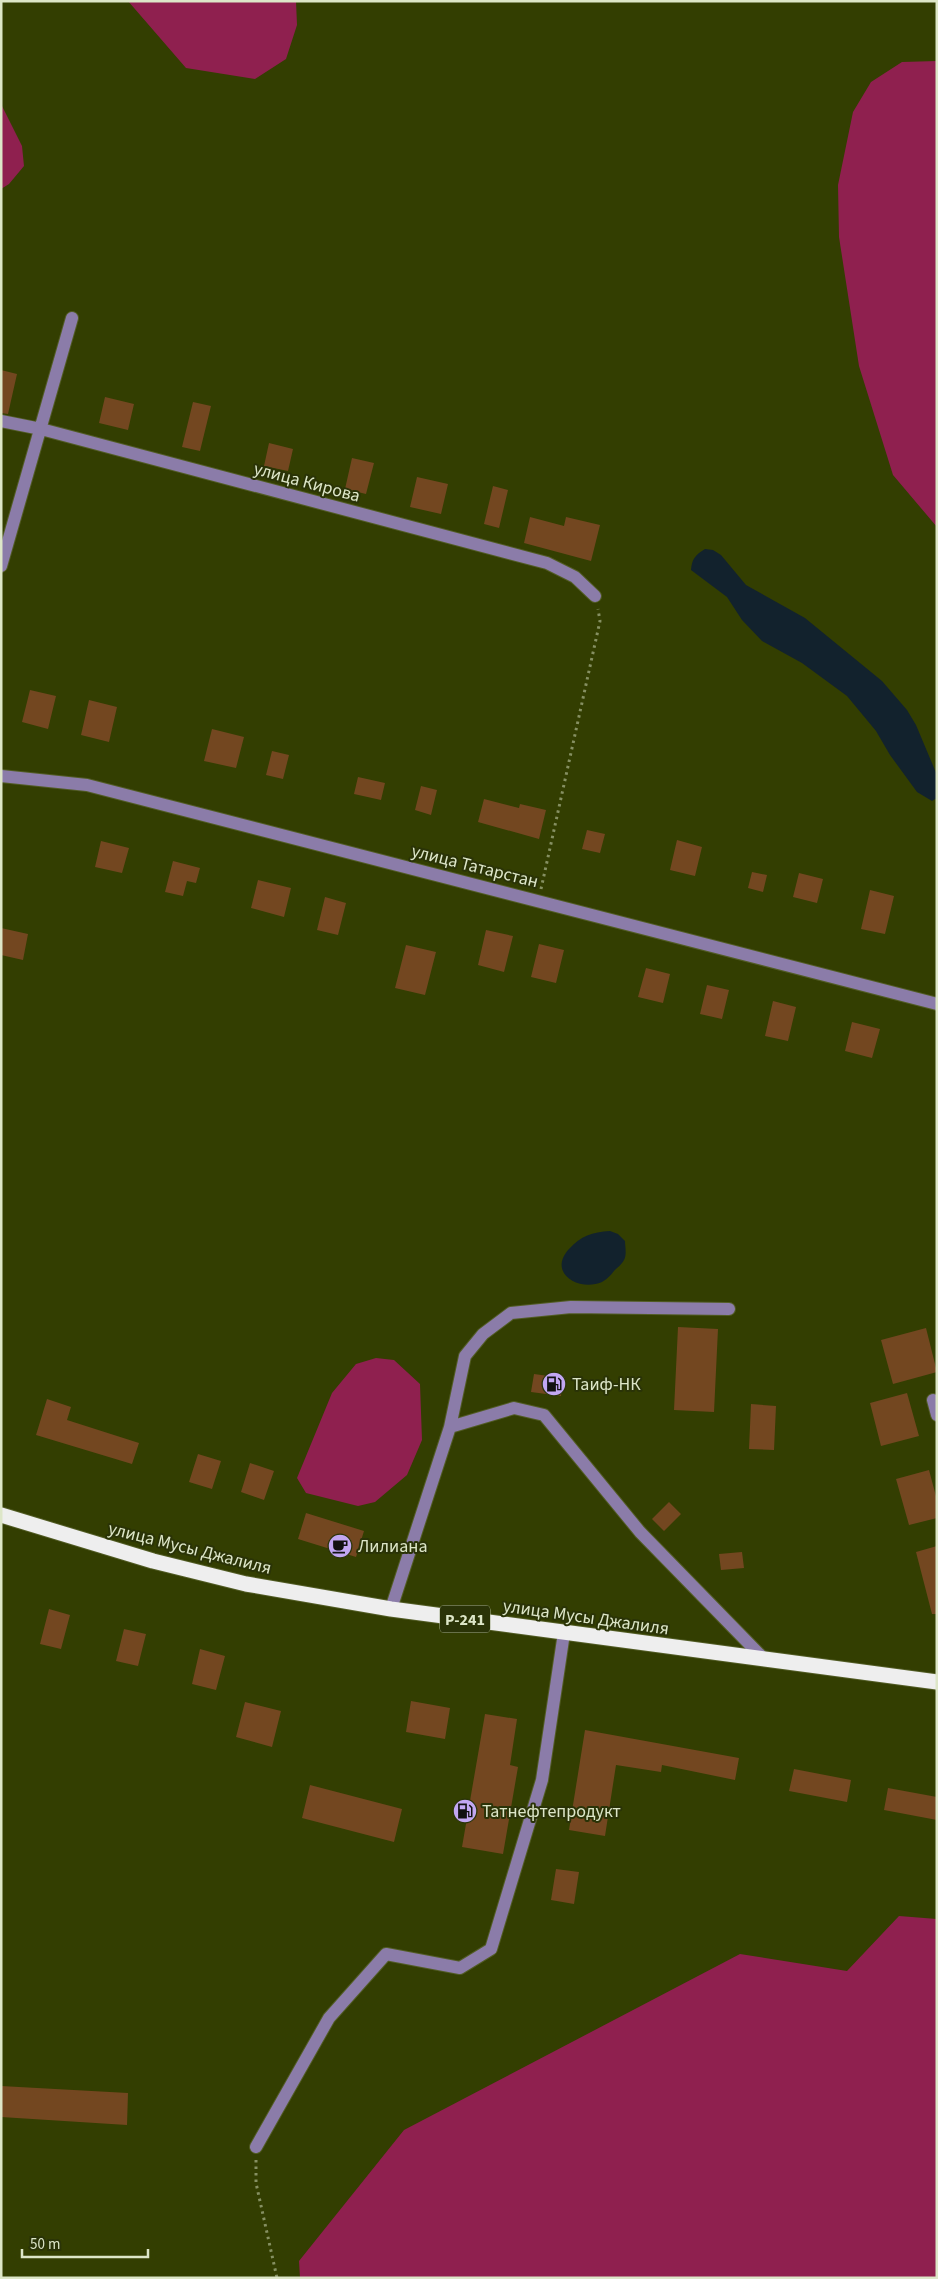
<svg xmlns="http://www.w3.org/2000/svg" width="938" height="2279" viewBox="0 0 938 2279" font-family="'Source Sans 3',sans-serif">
<rect width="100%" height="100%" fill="#333e01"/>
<path fill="#8f204f" d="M128 1H296L297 25 286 59 255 79 186 68Z
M937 61V527L893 475 859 366 839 237 838 185 853 112 871 82 902 62Z
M1 104 22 146 24 166 9 184 1 189Z
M376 1358 394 1360 420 1384 422 1440 407 1475 375 1502 358 1506 306 1493 297 1478 332 1393 356 1364Z
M899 1916 937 1919V2278H300L299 2261 404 2130 740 1954 847 1971Z"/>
<path fill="#12222d" d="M705 549 713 550 721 555 746 585 805 618 882 681 907 710 916 725 937 775V798L932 801 917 792 890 755 876 731 847 696 802 663 762 641 742 620 727 597 691 570C692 559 695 555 705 549Z
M610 1231 618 1234 625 1241C625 1246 627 1255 624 1260 622 1264 617 1268 614 1271 611 1275 606 1280 602 1282 579 1292 547 1273 569 1249 581 1236 592 1232 610 1231Z"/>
<path fill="#734720" d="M1 370 17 374 8 414 1 413Z
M105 397 134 404 128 430 99 423Z
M193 402 211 406 200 451 182 447Z
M269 443 293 449 288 471 264 466Z
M352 458 374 463 366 494 345 489Z
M417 477 448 484 441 514 410 507Z
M493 486 508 490 499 528 484 524Z
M530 517 564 526 566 517 600 525 591 561 524 543Z
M30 690 56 696 48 729 22 722Z
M89 700 117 707 109 742 81 735Z
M212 729 244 737 236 768 204 761Z
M272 751 289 755 283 779 266 775Z
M358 777 385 783 381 800 354 794Z
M421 786 437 790 431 815 415 810Z
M484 799 519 808 520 804 546 810 539 839 478 822Z
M587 830 605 834 600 853 582 849Z
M677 840 702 847 695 876 670 870Z
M101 841 129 848 122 873 95 867Z
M173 861 200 868 196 883 187 881 183 896 165 892Z
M752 872 767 875 763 892 748 888Z
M799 873 823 879 817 903 793 897Z
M258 880 291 888 284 917 251 908Z
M870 890 894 896 885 934 861 929Z
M325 897 346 903 338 935 317 930Z
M1 928 28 934 23 960 1 955Z
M486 930 513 936 504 972 478 965Z
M539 944 564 950 556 983 531 977Z
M406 945 436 952 425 995 395 988Z
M646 968 670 974 663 1003 638 997Z
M707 985 729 990 722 1019 700 1014Z
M773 1001 796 1007 788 1041 765 1036Z
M852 1022 880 1029 872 1058 845 1051Z
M678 1327 718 1329 714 1412 674 1410Z
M926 1328 937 1372 893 1384 881 1340Z
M534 1374 563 1378 561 1396 531 1392Z
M907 1393 919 1436 881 1446 870 1403Z
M47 1399 71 1407 67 1420 139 1443 132 1464 36 1435Z
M751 1404 776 1406 774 1450 749 1449Z
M198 1454 221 1461 212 1489 189 1482Z
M250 1463 274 1471 264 1500 241 1492Z
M929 1470 937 1500V1518L909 1525 896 1479Z
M669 1502 681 1514 664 1531 652 1519Z
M306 1513 364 1531 356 1557 298 1539Z
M937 1546V1614H932L916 1552Z
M742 1552 744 1568 721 1570 719 1554Z
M49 1609 70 1615 61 1649 40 1644Z
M124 1629 146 1634 138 1666 116 1661Z
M200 1649 225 1656 216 1690 192 1684Z
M411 1701 450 1708 445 1739 406 1732Z
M245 1702 281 1711 272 1747 236 1737Z
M485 1714 517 1719 510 1765 518 1767 503 1854 462 1847Z
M585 1730 739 1758 735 1780 662 1765 661 1772 616 1765 605 1836 569 1830Z
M794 1769 851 1780 847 1802 789 1791Z
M310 1785 402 1809 394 1842 302 1818Z
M888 1788 937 1797V1820L884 1810Z
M556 1869 579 1872 574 1904 551 1900Z
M1 2086 128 2093 127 2125 1 2117Z"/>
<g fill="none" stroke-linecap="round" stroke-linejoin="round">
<g stroke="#525c25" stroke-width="14">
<path id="minor" d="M1 421 41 429 547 563 575 577 595 596
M1 566 72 318
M1 776 87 785 937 1004
M933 1400 937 1415
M450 1427 465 1356 483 1334 511 1313 571 1307 729 1309
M391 1609 450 1427 514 1408 544 1415 640 1532 765 1660
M256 2147 329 2018 386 1954 460 1968 491 1949 542 1780 564 1633"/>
</g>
<g stroke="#525c25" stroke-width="17">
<path id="highway" d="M1 1515 153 1561 246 1584 391 1609 937 1682"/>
</g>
<path stroke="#869062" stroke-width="3" stroke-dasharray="2.5 4" stroke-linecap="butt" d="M541 889 600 621 598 609
M256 2160V2183L277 2278"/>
<use href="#minor" stroke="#8b7ca9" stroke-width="12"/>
<use href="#highway" stroke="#eee" stroke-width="15"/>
</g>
<defs>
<g id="fuel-disc" transform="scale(1.25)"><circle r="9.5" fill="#c2a7f2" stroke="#2a3307"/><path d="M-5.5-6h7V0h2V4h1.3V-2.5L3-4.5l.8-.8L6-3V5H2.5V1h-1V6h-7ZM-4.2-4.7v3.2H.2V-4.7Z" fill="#111"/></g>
<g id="cafe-disc" transform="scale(1.25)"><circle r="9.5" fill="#c2a7f2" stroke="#2a3307"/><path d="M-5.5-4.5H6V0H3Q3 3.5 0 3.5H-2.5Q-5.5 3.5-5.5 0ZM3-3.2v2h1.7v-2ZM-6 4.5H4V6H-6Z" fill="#111"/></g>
</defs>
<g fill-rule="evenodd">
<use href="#fuel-disc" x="554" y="1384"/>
<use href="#cafe-disc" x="340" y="1546"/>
<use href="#fuel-disc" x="465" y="1811"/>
</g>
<g text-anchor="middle" stroke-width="4" stroke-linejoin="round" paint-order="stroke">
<rect fill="#2a3307" stroke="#a7b08e" stroke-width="1" x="440" y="1605.5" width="50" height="27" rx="4"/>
<g font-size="16" font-weight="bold" fill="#dde6c8">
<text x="465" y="1625">Р-241</text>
</g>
<g font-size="18" fill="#dde6c8" stroke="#2a3307">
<text transform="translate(307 482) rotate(15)" y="6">улица Кирова</text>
<text transform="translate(475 866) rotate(14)" y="6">улица Татарстан</text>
<text transform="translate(190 1548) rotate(14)" y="6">улица Мусы Джалиля</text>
<text transform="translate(586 1617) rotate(8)" y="6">улица Мусы Джалиля</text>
</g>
<g font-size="18" fill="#dde6c8" stroke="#2a3307" text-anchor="start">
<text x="572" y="1390">Таиф-НК</text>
<text x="358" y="1552">Лилиана</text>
<text x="482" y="1817">Татнефтепродукт</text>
</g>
</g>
<rect width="938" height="2279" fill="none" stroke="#dde6c8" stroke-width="5"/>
<path d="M22 2249v8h126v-8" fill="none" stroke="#dde6c8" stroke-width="2.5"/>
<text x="30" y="2249" font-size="15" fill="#dde6c8" stroke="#2a3307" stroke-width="4" paint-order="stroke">50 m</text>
</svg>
